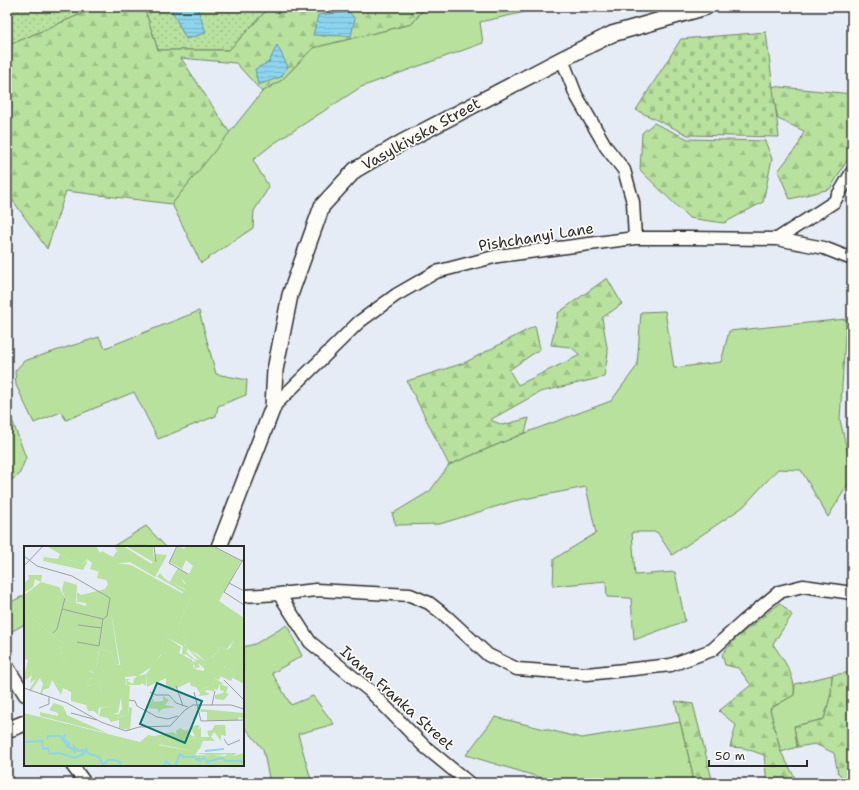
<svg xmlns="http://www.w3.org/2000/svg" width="859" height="790" viewBox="0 0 859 790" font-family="'Shantell Sans',sans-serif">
<defs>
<pattern id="grass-dots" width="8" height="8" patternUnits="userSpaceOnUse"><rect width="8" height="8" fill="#b7e19d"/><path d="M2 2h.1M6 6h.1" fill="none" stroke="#9ec187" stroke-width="1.8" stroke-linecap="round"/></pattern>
<pattern id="forest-firs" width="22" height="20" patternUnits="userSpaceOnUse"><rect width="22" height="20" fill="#b7e19d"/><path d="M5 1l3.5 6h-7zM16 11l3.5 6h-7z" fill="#9ec187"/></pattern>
<pattern id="cemetery-stones" width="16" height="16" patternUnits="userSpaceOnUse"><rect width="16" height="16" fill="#b7e19d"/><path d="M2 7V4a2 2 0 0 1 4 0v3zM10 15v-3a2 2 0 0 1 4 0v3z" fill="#9ec187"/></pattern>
<pattern id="water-rules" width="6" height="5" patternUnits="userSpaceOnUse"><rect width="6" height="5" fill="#8dd4ef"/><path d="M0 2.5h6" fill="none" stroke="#7ab6cd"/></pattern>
</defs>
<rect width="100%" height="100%" fill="#e5ecf6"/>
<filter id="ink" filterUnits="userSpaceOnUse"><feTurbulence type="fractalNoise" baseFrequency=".025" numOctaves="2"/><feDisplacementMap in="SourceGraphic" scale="8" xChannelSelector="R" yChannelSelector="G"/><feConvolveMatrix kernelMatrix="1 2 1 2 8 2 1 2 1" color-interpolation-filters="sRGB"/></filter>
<g filter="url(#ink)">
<path fill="url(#grass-dots)" stroke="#718664" d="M7 7H103L81 14 7 46Z
M144 7H270L229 50H158Z"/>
<path fill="url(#forest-firs)" stroke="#718664" d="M103 7H144L158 50H229L270 7H422L423 9 412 24 313 48 282 80 262 92 236 63 181 58 230 133 172 204 66 191 47 249 7 192V46L81 14Z
M771 86 852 94V152L830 189 790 199 778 171 799 144 804 131 778 119Z
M654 123 688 139 765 141 772 159 763 202 724 223 689 218 640 170 642 133Z
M607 278 622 304 602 318 608 353 604 377 540 392 490 420 503 425 529 418 525 433 449 465 407 381 464 363 535 326 540 349 509 370 518 385 580 355 571 347 551 345 558 313Z
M780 603 792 615 773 644C783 660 796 675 794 695L770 709 781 752 798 783H767L764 755 744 748 730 747 736 725 719 711 751 685 738 668 725 665 722 654 737 637Z
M852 672V783H849L838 773 834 753 815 744 797 747 794 726 824 719 831 693 832 675Z
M675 701 693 704 713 783H691L692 771Z"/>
<path fill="url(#cemetery-stones)" stroke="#718664" d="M766 32 779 137 688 135 636 110 681 39Z"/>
<path fill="#b7e19d" stroke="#718664" d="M422 7 543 8 480 22 483 43 361 87 273 144 253 160 269 187 254 211 253 228 201 263 172 204 262 92 282 80 313 48 412 24 423 10Z
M199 311 216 374 247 380 246 395 218 406 216 416 158 439 134 392 66 420 61 412 34 423 16 385 15 371 24 361 99 337 105 348Z
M665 311 674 368 721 362 729 331 846 319 840 420 852 471V478L828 517 801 470 778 469 743 507 672 555 657 532H632L635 575 675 572 685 621 634 640 631 598 607 597 606 581 553 586 554 559 596 533 586 487 514 501 440 524 396 525 392 514 430 491 449 465 525 433 611 401 637 366 641 312Z
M7 406 26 458 19 475 7 483Z
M146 526 166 547H112Z
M25 595V624L7 634V604Z
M287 625 302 656 272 673 291 705 313 696 334 724 298 734 312 783H270L263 749 243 725V647L255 644Z
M832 675 831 693 824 719 794 726 797 747 781 752 770 709 794 695 795 684Z
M495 717 582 738 680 722 692 771 691 783H566L545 779 466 755Z"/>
<path fill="url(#water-rules)" stroke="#6690a1" d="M170 7H197L206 33 186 39Z
M349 12 355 19 351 36 313 35 318 15Z
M277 45 288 67 281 77 258 85 255 69 269 62Z"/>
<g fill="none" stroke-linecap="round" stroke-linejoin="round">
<g stroke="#2b2b2b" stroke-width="15">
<path id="minor" d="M562 59 576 95 606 147 624 170 633 202 635 238
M777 239 834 202 852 172
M273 407 359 322 396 295 436 272 498 256 635 238H689L777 239 824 248 852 259
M279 594 310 642 370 691 424 746 469 783
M243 596 279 594 316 590 410 595 429 603 447 617 488 655 517 669 587 674 671 665 712 650 744 621 779 592 803 586 852 593
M7 666 25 695
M72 765 85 783"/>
</g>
<g stroke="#2b2b2b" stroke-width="18">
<path id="tertiary" d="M219 547 273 407 275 370 290 295 322 206 355 170 401 143 562 59 612 34 706 7
M7 730 25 723"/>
</g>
<use href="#minor" stroke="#fdfcf7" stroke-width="12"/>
<use href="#tertiary" stroke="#fdfcf7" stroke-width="15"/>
</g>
</g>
<g text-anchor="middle" stroke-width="3.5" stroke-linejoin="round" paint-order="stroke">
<g font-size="15" fill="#2b2b2b" stroke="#fdfcf7">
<text transform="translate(421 134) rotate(-29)" y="5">Vasylkivska Street</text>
<text transform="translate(536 237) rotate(-9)" y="5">Pishchanyi Lane</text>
<text transform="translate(397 698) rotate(42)" y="5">Ivana Franka Street</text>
</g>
</g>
<g transform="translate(24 546)">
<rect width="220" height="220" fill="#e5ecf6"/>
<path d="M23 0H72L76 7 78 5 89 11 93 5 90 0H99L128 18 131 8 143 9 131 31 106 16 76 20V26L66 23 68 17 63 13 59 18 45 14ZM154 0 160 3 162 0H188L217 15 195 55 220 72V92H212L202 104 198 102 199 100 194 101 195 104 185 114 168 105 182 116 164 103 160 97 165 98 159 92 154 81 167 52 158 48 161 43 146 36 149 30V34L162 38 157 32V24L165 28 169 20 162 14 158 23 145 16ZM17 36 35 41 42 54 62 60 80 73 72 122 77 103 87 106 92 118 97 119V123L93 126 100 138 106 140 104 168 92 172 98 163 97 151 94 167H89L87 160 74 162 77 142 75 134 67 140 63 139 60 127 61 123 64 134H68L65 133 69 132V126L39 114 36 99H41L0 66V49ZM144 92 157 101 155 107 168 114 170 123 189 127 188 131 200 138H196L193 144 185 140 178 143 176 147 172 141 167 140 166 136 149 144 142 139V132L123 141 122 128 137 109 138 97ZM0 167 116 196 124 189 130 190 139 197 134 199 168 205 145 198 146 191 150 189 157 194 174 192 177 199 171 209 201 210 204 207 209 210 220 207V220L0 219Z" fill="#b7e19d"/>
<path d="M102 0H129L130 16H129ZM82 16 107 19 167 52 154 81 160 87 159 92 165 98H160L164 103 162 106 170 113 175 114 164 104 182 116 169 103 181 108 180 111 184 113 188 110 187 113 195 104 194 99H199L198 102 202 104 206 102 212 90 220 92V138L209 132 211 127 201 120 195 134 187 131 189 127 180 126V122L174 117 176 121 170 123 171 120 168 117 169 115 173 116 169 113H164H168L162 108 158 109 159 100 144 92 138 97 141 102 129 120 114 130 122 128V140L118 137 116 139H103L102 133H106L103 135 109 138 110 133 113 130 101 131 102 138H100L92 126 97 123 86 61 95 118H92L87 106 78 103 72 124 80 73 70 68 62 60V57L53 56V46L57 49 81 43 84 38 82 34 73 32 76 20ZM188 17 196 21 192 31 187 30 190 34 187 36 184 28ZM154 22 157 24V32L162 41 149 34V30ZM201 25 209 30 201 42 197 37ZM136 27 141 33 161 44 159 46 137 33 133 31ZM0 66 41 99H36L39 114 47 116 54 110 64 114 63 123 70 128 69 132 65 133 70 134 69 136 63 134 61 124 63 139 67 140 75 133 77 142 74 169 70 165H64L62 159 47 155V146L39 142 37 149 28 134 25 142 19 144 18 149 16 148 19 138 16 132 7 145 5 144 12 133 6 137 8 129 2 134 0 130 4 114 0 113ZM186 140 191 143 188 148 189 145 182 144 181 146 185 147 184 149 175 150 178 143ZM87 160 90 162 89 167 95 169 93 172 104 168 105 161 108 162 106 184 95 182V174L87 176 84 172 75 170 77 162ZM5 172 11 178 13 174 21 175 22 186 13 184 8 189 0 185V173ZM24 175 37 185 35 188H28ZM44 178 74 186 73 189 44 181ZM172 179 176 180 174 184 177 181V191H185L183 185 188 184 191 179H201L202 190 197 189V195L190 186 187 191 191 195H179L176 203H174L177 199 174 192 157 194 150 189 146 191 145 198 163 202 165 199 171 203 168 205 134 198 139 197 130 190 149 186 153 189 152 185 156 182 162 185 164 183 165 188 171 191 167 182ZM98 192 109 195 108 202 104 205 103 200 98 199ZM119 197 147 204 141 208 128 206V211L122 209V213L112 209 109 203ZM171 207H213L209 210 204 208 188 210Z" fill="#b7e19d"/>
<path d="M201 120 211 127 207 135 196 130Z" fill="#b7e19d"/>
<path d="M36 8 45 14 59 18 64 14 59 24 19 15 20 11 34 13ZM4 29H18L17 36 11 33 9 41 0 47V37L5 33ZM40 35 53 39 52 57 42 54 38 44ZM196 138 204 141 202 147 205 148 200 154 191 153V149L199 147 200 145 196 144ZM139 150 145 154 141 159 152 161 138 163 134 167V163L124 162 129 152 130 156 139 155ZM30 157 39 160 43 169 83 187 16 170V166L34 170V167L25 164ZM176 163 220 167V173L215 171 214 174 183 175V166H177Z" fill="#b7e19d"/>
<path fill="none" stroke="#8dd4ef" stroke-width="2" d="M41 188 39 193 45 197V201M23 193 24 190H36L43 200M0 196 18 195 19 203 24 202 26 208 35 207 51 212 60 208 62 203 64 207 75 211 79 219 84 214H90L96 216V220M42 200 49 203 51 207 50 201 54 205 59 204 58 209M181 205 200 203M140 220 142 215 147 220M151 220 156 208 160 211H171L173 214 175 212 176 215 180 211 183 216 198 212 202 215H216L220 217"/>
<path fill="none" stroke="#9b9fa5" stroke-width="1" d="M130 0 132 16M153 0 145 17 164 28M189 0 220 16M0 10 13 20 48 30 86 52 83 70 79 73 75 100 53 96M220 12 200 46 220 59M0 20 19 0M205 37 220 45M38 63 79 73M54 79 78 82M29 87 33 83 41 52M200 134 220 154M152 140 159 160M0 142 43 157 77 176 102 185 115 181 146 180 161 164 169 159H207L220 163M126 146 132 149H145L152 157 164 161M170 146 177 175M105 154 111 155 113 160 133 171 144 173 154 170M188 159 191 145M15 162 25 158V151M47 167 73 174M177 175 220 174M200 193 204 199 216 194"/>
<path fill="#0f766e" fill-opacity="0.15" stroke="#0f766e" stroke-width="2" d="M133 137 178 155 161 197 116 178Z"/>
<rect width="220" height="220" fill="none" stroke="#2b2b2b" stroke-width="2"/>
</g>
<rect width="859" height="790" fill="none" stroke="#fdfcf7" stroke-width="24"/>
<rect x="12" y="12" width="835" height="766" fill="none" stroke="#2b2b2b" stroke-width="1.5" filter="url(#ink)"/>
<path d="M709 760v6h98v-6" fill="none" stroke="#2b2b2b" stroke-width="2"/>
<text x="715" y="760" font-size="12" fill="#2b2b2b" stroke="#fdfcf7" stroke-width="3" paint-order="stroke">50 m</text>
</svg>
